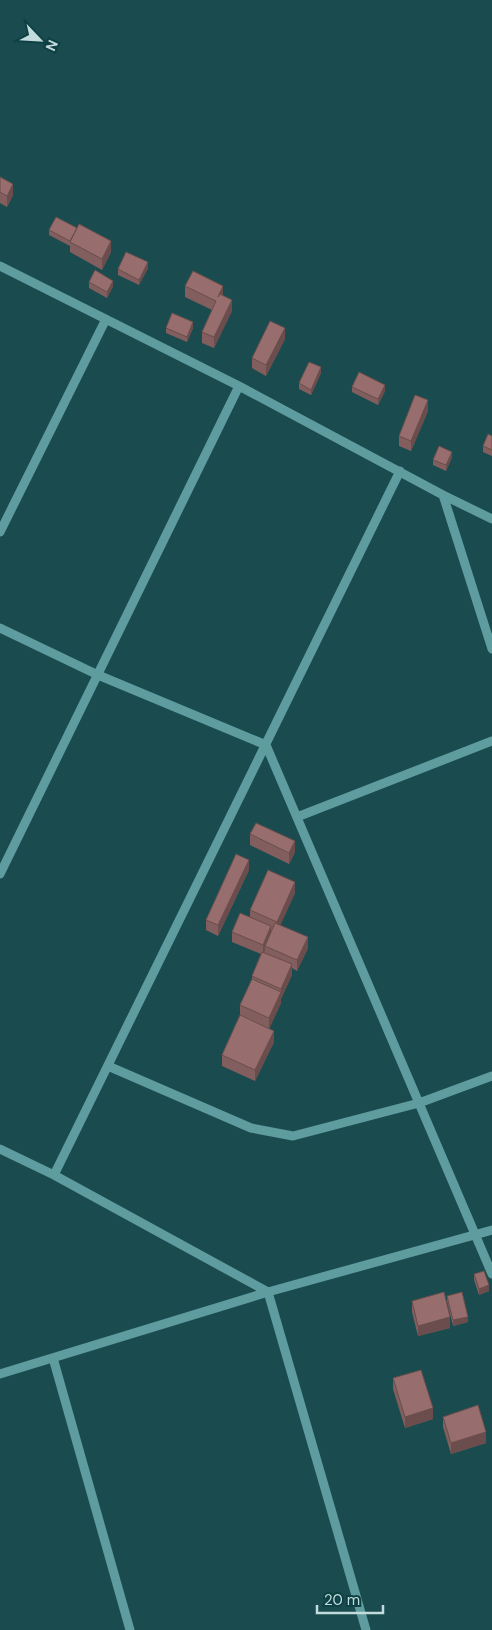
<svg xmlns="http://www.w3.org/2000/svg" width="492" height="1630" viewBox="0 0 492 1630" font-family="'DM Sans',sans-serif">
<rect width="100%" height="100%" fill="#1a4c4f"/>
<g fill="none" stroke-linecap="round" stroke-linejoin="round">
<path stroke="#5f9ca0" stroke-width="9" d="M0 266 239 386 443 495 492 519
M443 495 492 649
M0 532 106 319
M0 628 98 675 266 745 492 1274
M297 817 492 741
M0 874 239 386
M108 1066 251 1128 293 1136 419 1103 492 1076
M0 1149 54 1175 268 1292 366 1630
M54 1175 400 471
M53 1358 130 1630
M0 1374 268 1292 492 1230"/>
</g>
<path fill="#825f5e" d="M0 177 13 195 7 207 0 203Z
M49 230 111 252 102 270 70 252V246L49 235Z
M148 268 139 285 118 275V269Z
M89 282 113 286 107 298 89 288Z
M185 286 223 296 232 311 214 348 202 343V332L212 310 185 297Z
M166 328H193L187 342 166 333Z
M285 339 266 376 252 368V358Z
M321 373 311 395 299 389V383Z
M352 387 385 391 378 405 352 392Z
M428 411 411 451 399 446V436Z
M492 436V456L483 452V446Z
M452 457 446 471 433 465V460Z
M250 834 295 852 289 864 250 845Z
M249 870 218 936 206 930V920Z
M295 893 280 925 308 948 297 971 292 968V975L281 999V1003L269 1029 274 1042 255 1081 222 1066V1055L240 1015V1005L252 980V976L261 954 232 942V932L250 917V910Z
M474 1274 489 1291 479 1295 474 1280Z
M447 1296 468 1322 453 1326 447 1301Z
M412 1301 450 1328 418 1336 412 1312Z
M393 1378 433 1419 405 1428 393 1389Z
M443 1417 486 1443 451 1454 443 1427Z"/>
<path fill="#6a4d4c" d="M13 184V195L7 207V196Z
M111 241V252L102 270V259Z
M148 262V268L139 285V280Z
M113 281V286L107 298V292Z
M223 286V296L218 297Z
M232 300V311L214 348V337Z
M193 322V328L187 342V337Z
M285 328V339L266 376V365Z
M321 367V373L311 395V390Z
M385 385V391L378 405V399Z
M428 400V411L411 451V441Z
M452 452V457L446 471V465Z
M295 841V852L289 864V853Z
M249 860V870L218 936V925Z
M295 882V893L277 933V922Z
M271 926V937L265 946V951L263 955V945Z
M308 937V948L297 971V960Z
M292 964V975L281 999V1003L269 1029V1018L281 992V989Z
M274 1031V1042L255 1081V1070Z
M489 1285V1291L479 1295V1289Z
M450 1317V1328L418 1336V1326Z
M468 1317V1322L453 1326V1320Z
M433 1408V1419L405 1428V1417Z
M486 1432V1443L451 1454V1443Z"/>
<path fill="#976e6d" stroke="#6a4d4c" d="M0 177 13 184 7 196 0 192Z
M56 217 77 228 70 241 49 230Z
M79 224 111 241 102 259 70 242Z
M126 252 148 262 139 280 118 269Z
M95 270 113 281 107 292 89 282Z
M193 271 223 286 218 297 220 294 232 300 214 337 202 332 216 301 185 286Z
M172 313 193 322 187 337 166 328Z
M270 321 285 328 266 365 252 358Z
M309 362 321 367 311 390 299 383Z
M359 372 385 385 378 399 352 387Z
M415 395 428 400 411 441 399 436Z
M488 434 492 436V450L483 446Z
M439 446 452 452 446 465 433 460Z
M256 823 295 841 289 853 250 834Z
M236 854 249 860 218 925 206 920Z
M268 870 295 882 277 922 250 910Z
M240 913 271 926 263 945 232 932Z
M275 923 308 937 297 960 265 946Z
M262 952 292 964 281 989 252 976Z
M252 979 281 992 269 1018 240 1005Z
M240 1015 274 1031 255 1070 222 1055Z
M484 1271 489 1285 479 1289 474 1274Z
M444 1292 450 1317 418 1326 412 1301Z
M462 1292 468 1317 453 1320 447 1296Z
M421 1370 433 1408 405 1417 393 1378Z
M478 1405 486 1432 451 1443 443 1417Z"/>
<g transform="translate(40 40) rotate(115)" stroke="#0d4144" stroke-width="4" paint-order="stroke">
<path d="M0-4L9 19L0 12L-9 19Z" fill="#c3dbdc"/>
<text y="-8" font-size="14" font-weight="bold" text-anchor="middle" fill="#c3dbdc">N</text>
</g>
<path d="M317 1605v8h66v-8" fill="none" stroke="#c3dbdc" stroke-width="2.5"/>
<text x="324" y="1605" font-size="15" fill="#c3dbdc" stroke="#0d4144" stroke-width="4" paint-order="stroke">20 m</text>
</svg>
